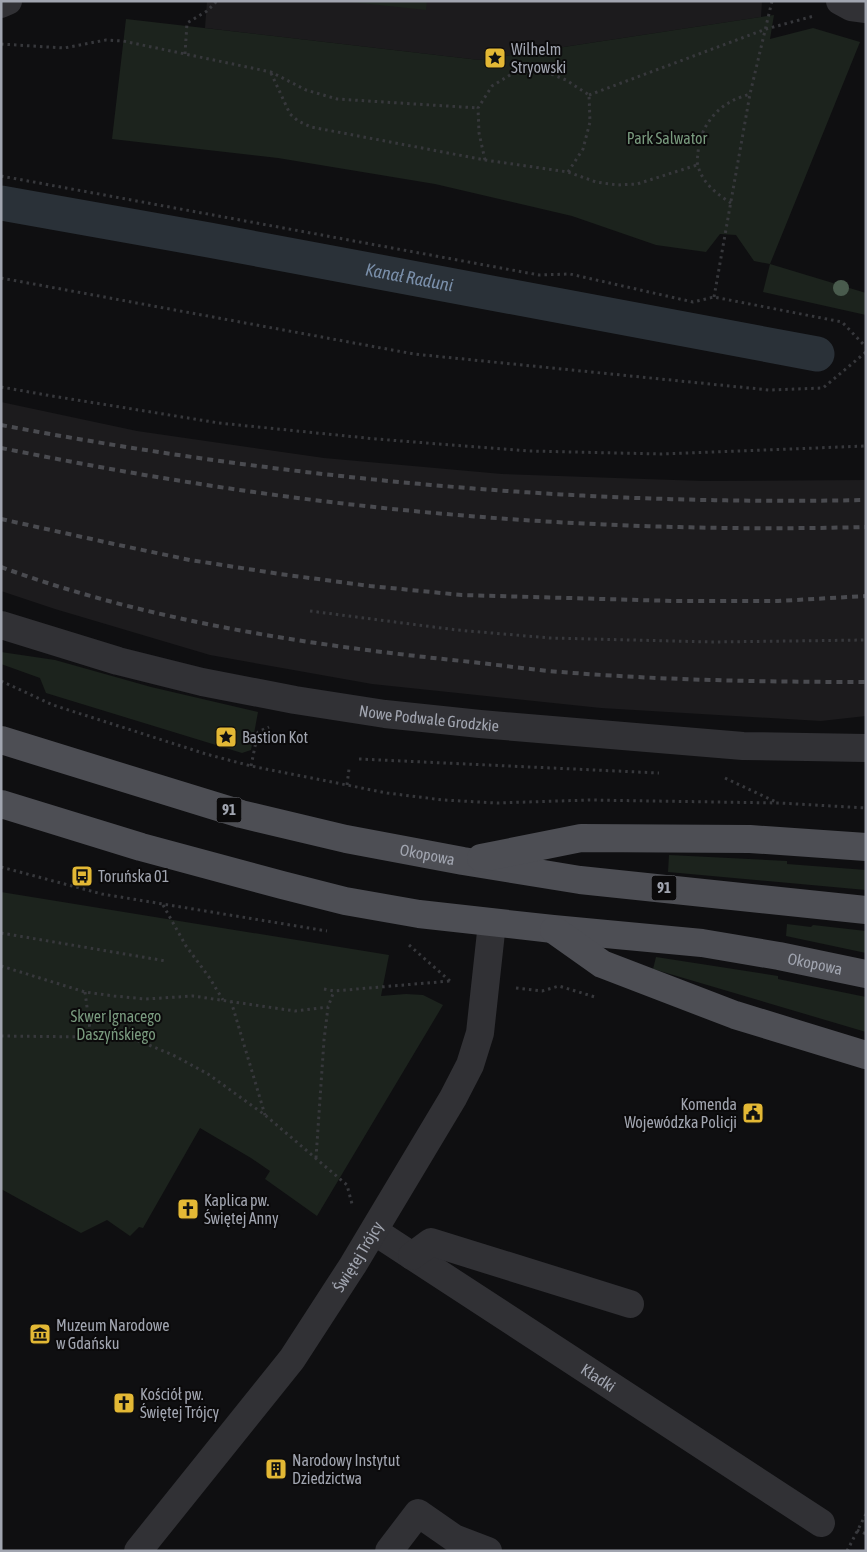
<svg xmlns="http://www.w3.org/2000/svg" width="867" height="1552" viewBox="0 0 867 1552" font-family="'Asap Condensed',sans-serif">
<rect width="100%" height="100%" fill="#0f0f11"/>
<path fill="#1c1b1d" d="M207 1H762L761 17 479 60 205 28Z
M1 402 137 431 324 458 502 474 703 481 866 480V716L821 721 601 708 372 684 210 655 55 609 1 591Z"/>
<path fill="#1c231d" d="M341 1H427L426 10Z
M774 15 770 39 813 28 860 42 770 264 866 293V315L763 292 770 264 754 261 736 235 720 234 706 252 656 245 572 216 435 184 278 158 112 139 126 19 479 60Z
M1 652 55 660 151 687 258 712 251 750 242 753 46 693 40 678 1 664Z
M669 855 787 861V864L866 870V890L668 872Z
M1 892 389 955 381 996 406 994 423 995 443 1005 317 1216 265 1179 270 1171 251 1158 200 1128 143 1228 139 1227 130 1236 107 1220 81 1233 1 1189Z
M787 924 811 927 813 925 866 931V953L786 936Z
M656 957 778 976V979L866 997V1032L653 969Z"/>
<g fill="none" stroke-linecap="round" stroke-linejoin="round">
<path stroke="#2a3138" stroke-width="35" id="s1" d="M1 203 209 240 817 354"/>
<path stroke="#37383c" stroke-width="3" stroke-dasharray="2.5 4" stroke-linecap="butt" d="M1 44 64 48 106 40 123 41 271 72 306 90 337 99 478 108
M185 54 187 23 207 11 217 1
M271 73 290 114 298 121 311 127 485 160 568 172 596 182 617 185 637 184 697 165
M589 95 766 29 814 16
M485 160 479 133 478 108 492 86 515 72 541 70 566 80 589 95
M568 172 583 149 590 122 589 95
M1 176 539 275 570 274 693 302 714 297 842 322 866 347
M731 203C717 194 703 184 698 166 697 163 697 158 698 155 698 133 712 111 732 101 737 98 744 96 750 94
M1 278 414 354 769 390 823 388 866 352
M714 297 750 94 772 1
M1 387 52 396 219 423 376 439 529 451 662 454 866 446
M310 611 457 630 550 638 713 642 866 640
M1 681 53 705 206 754 251 766 387 793 443 800 497 803 589 800 779 803 866 808
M359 759 659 773
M251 766 258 732 269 727
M725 778 776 802
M347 785 349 769
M1 867 102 894 327 931
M163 905 186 946 209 977 223 1000
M1 933 166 961
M409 945 450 981
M1 966 85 992 114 996 146 999 193 996 295 1011 328 1007
M516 988 542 991 559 986 595 997
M324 989 334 991 450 981
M85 992 91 1037
M231 1001 265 1115
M1 1036 91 1037 134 1039 173 1055 208 1074 265 1115 347 1185 352 1204
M316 1158 324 1040 328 1007 334 991
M857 1530 866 1534
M847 1551 866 1514"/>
<g stroke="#313135" stroke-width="28">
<path d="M840 1 851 7 866 9"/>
<path d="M1 4 8 1"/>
<path id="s2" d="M1 625 118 661 202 682 295 700 385 714 480 724 743 746 866 748"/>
<path id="s3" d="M374 1231 821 1523"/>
<path d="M412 1256 431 1242 630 1304"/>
<path id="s4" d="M138 1551 292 1359 353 1265 453 1098 470 1065 480 1033 492 923"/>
<path d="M389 1551 418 1513 454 1538 488 1551"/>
</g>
<g stroke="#4d4e54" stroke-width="28">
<path id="s5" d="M1 740 241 814 346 839 463 861 580 880 866 910"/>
<path id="s6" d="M1 804 141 847 282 885 345 901 419 914 553 929 702 943 779 956 866 974"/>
<path d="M481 858 581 838 750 839 866 847"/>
<path d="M554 930 602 964 735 1015 866 1055"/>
</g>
<path stroke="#4a4b50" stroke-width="4" stroke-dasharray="6 5" stroke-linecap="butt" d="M1 425C286 479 576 506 866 500
M1 448C57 459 113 470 169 479 398 517 633 533 866 527
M1 519 114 544 190 560 280 574 370 586 462 595 674 601H778L866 596
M1 567C148 621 307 645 462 661 491 664 520 668 549 671 654 680 760 682 866 682"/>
</g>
<circle fill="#495b4d" cx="841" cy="288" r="8"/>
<defs>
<g id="sight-square" transform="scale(1.125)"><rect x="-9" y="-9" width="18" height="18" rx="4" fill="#e3b835" stroke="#0b0a0b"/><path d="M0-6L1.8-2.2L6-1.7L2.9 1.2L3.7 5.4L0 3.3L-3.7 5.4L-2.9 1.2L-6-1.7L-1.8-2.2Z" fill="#111"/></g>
<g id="bus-square" transform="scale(1.125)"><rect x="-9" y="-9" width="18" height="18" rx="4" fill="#e3b835" stroke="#0b0a0b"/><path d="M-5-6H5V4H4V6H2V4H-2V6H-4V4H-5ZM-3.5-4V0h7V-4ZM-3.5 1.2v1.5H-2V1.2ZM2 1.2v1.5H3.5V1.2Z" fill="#111"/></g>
<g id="civic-square" transform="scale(1.125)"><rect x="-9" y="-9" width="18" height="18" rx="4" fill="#e3b835" stroke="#0b0a0b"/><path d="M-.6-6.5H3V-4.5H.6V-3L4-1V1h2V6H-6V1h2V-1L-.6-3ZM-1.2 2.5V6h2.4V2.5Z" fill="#111"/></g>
<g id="church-square" transform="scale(1.125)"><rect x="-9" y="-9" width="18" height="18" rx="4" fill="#e3b835" stroke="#0b0a0b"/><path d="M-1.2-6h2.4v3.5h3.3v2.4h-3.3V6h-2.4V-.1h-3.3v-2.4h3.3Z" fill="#111"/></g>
<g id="museum-square" transform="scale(1.125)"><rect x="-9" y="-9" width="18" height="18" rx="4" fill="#e3b835" stroke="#0b0a0b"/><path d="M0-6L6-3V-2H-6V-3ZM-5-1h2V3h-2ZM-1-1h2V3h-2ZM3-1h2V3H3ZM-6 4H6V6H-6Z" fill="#111"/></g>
<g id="building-square" transform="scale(1.125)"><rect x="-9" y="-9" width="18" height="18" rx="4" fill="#e3b835" stroke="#0b0a0b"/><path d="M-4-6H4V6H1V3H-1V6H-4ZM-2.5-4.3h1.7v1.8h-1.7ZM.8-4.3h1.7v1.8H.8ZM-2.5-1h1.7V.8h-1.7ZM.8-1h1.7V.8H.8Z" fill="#111"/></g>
</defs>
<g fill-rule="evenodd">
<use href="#sight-square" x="495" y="58"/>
<use href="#sight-square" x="226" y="737"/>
<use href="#bus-square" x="82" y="876"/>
<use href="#civic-square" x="753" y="1113"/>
<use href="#church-square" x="188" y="1209"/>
<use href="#museum-square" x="40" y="1334"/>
<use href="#church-square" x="124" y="1403"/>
<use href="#building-square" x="276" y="1469"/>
</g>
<g text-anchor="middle" stroke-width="4" stroke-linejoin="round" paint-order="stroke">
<g fill="#0b0a0b" stroke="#74767e" stroke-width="1">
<rect x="216.5" y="797.5" width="25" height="25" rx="4"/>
<rect x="651.5" y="875.5" width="25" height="25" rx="4"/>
</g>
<g font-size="15" font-weight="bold" fill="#a1a5b0">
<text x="229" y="815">91</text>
<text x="664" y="893">91</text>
</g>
<g font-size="16" fill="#a1a5b0" stroke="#0b0a0b" text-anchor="start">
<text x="511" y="55">Wilhelm<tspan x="511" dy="18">Stryowski</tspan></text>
<text x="242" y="743">Bastion Kot</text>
<text x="98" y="882">Toruńska 01</text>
<text x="737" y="1110" text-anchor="end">Komenda<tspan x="737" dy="18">Wojewódzka Policji</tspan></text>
<text x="204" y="1206">Kaplica pw.<tspan x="204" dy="18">Świętej Anny</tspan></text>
<text x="56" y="1331">Muzeum Narodowe<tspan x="56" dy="18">w Gdańsku</tspan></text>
<text x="140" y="1400">Kościół pw.<tspan x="140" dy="18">Świętej Trójcy</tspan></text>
<text x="292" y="1466">Narodowy Instytut<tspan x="292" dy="18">Dziedzictwa</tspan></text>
</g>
<g font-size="16" fill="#799a7e" stroke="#0b0a0b">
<text x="667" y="144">Park Salwator</text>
<text x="116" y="1022">Skwer Ignacego<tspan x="116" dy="18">Daszyńskiego</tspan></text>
</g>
<g font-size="16" fill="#a1a5b0" stroke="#0b0a0b">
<text dy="6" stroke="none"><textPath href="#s2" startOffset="439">Nowe Podwale Grodzkie</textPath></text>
<text dy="6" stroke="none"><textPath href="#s5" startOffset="442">Okopowa</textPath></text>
<text dy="6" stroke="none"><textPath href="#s6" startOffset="832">Okopowa</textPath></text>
<text dy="6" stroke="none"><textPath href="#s4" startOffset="368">Świętej Trójcy</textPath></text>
<text dy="6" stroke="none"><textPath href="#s3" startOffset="268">Kładki</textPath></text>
</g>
<g font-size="18" font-style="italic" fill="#7a8faa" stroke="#0b0a0b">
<text dy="6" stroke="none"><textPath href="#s1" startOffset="415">Kanał Raduni</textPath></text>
</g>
</g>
<rect width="867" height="1552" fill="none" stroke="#a1a5b0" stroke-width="5"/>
</svg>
